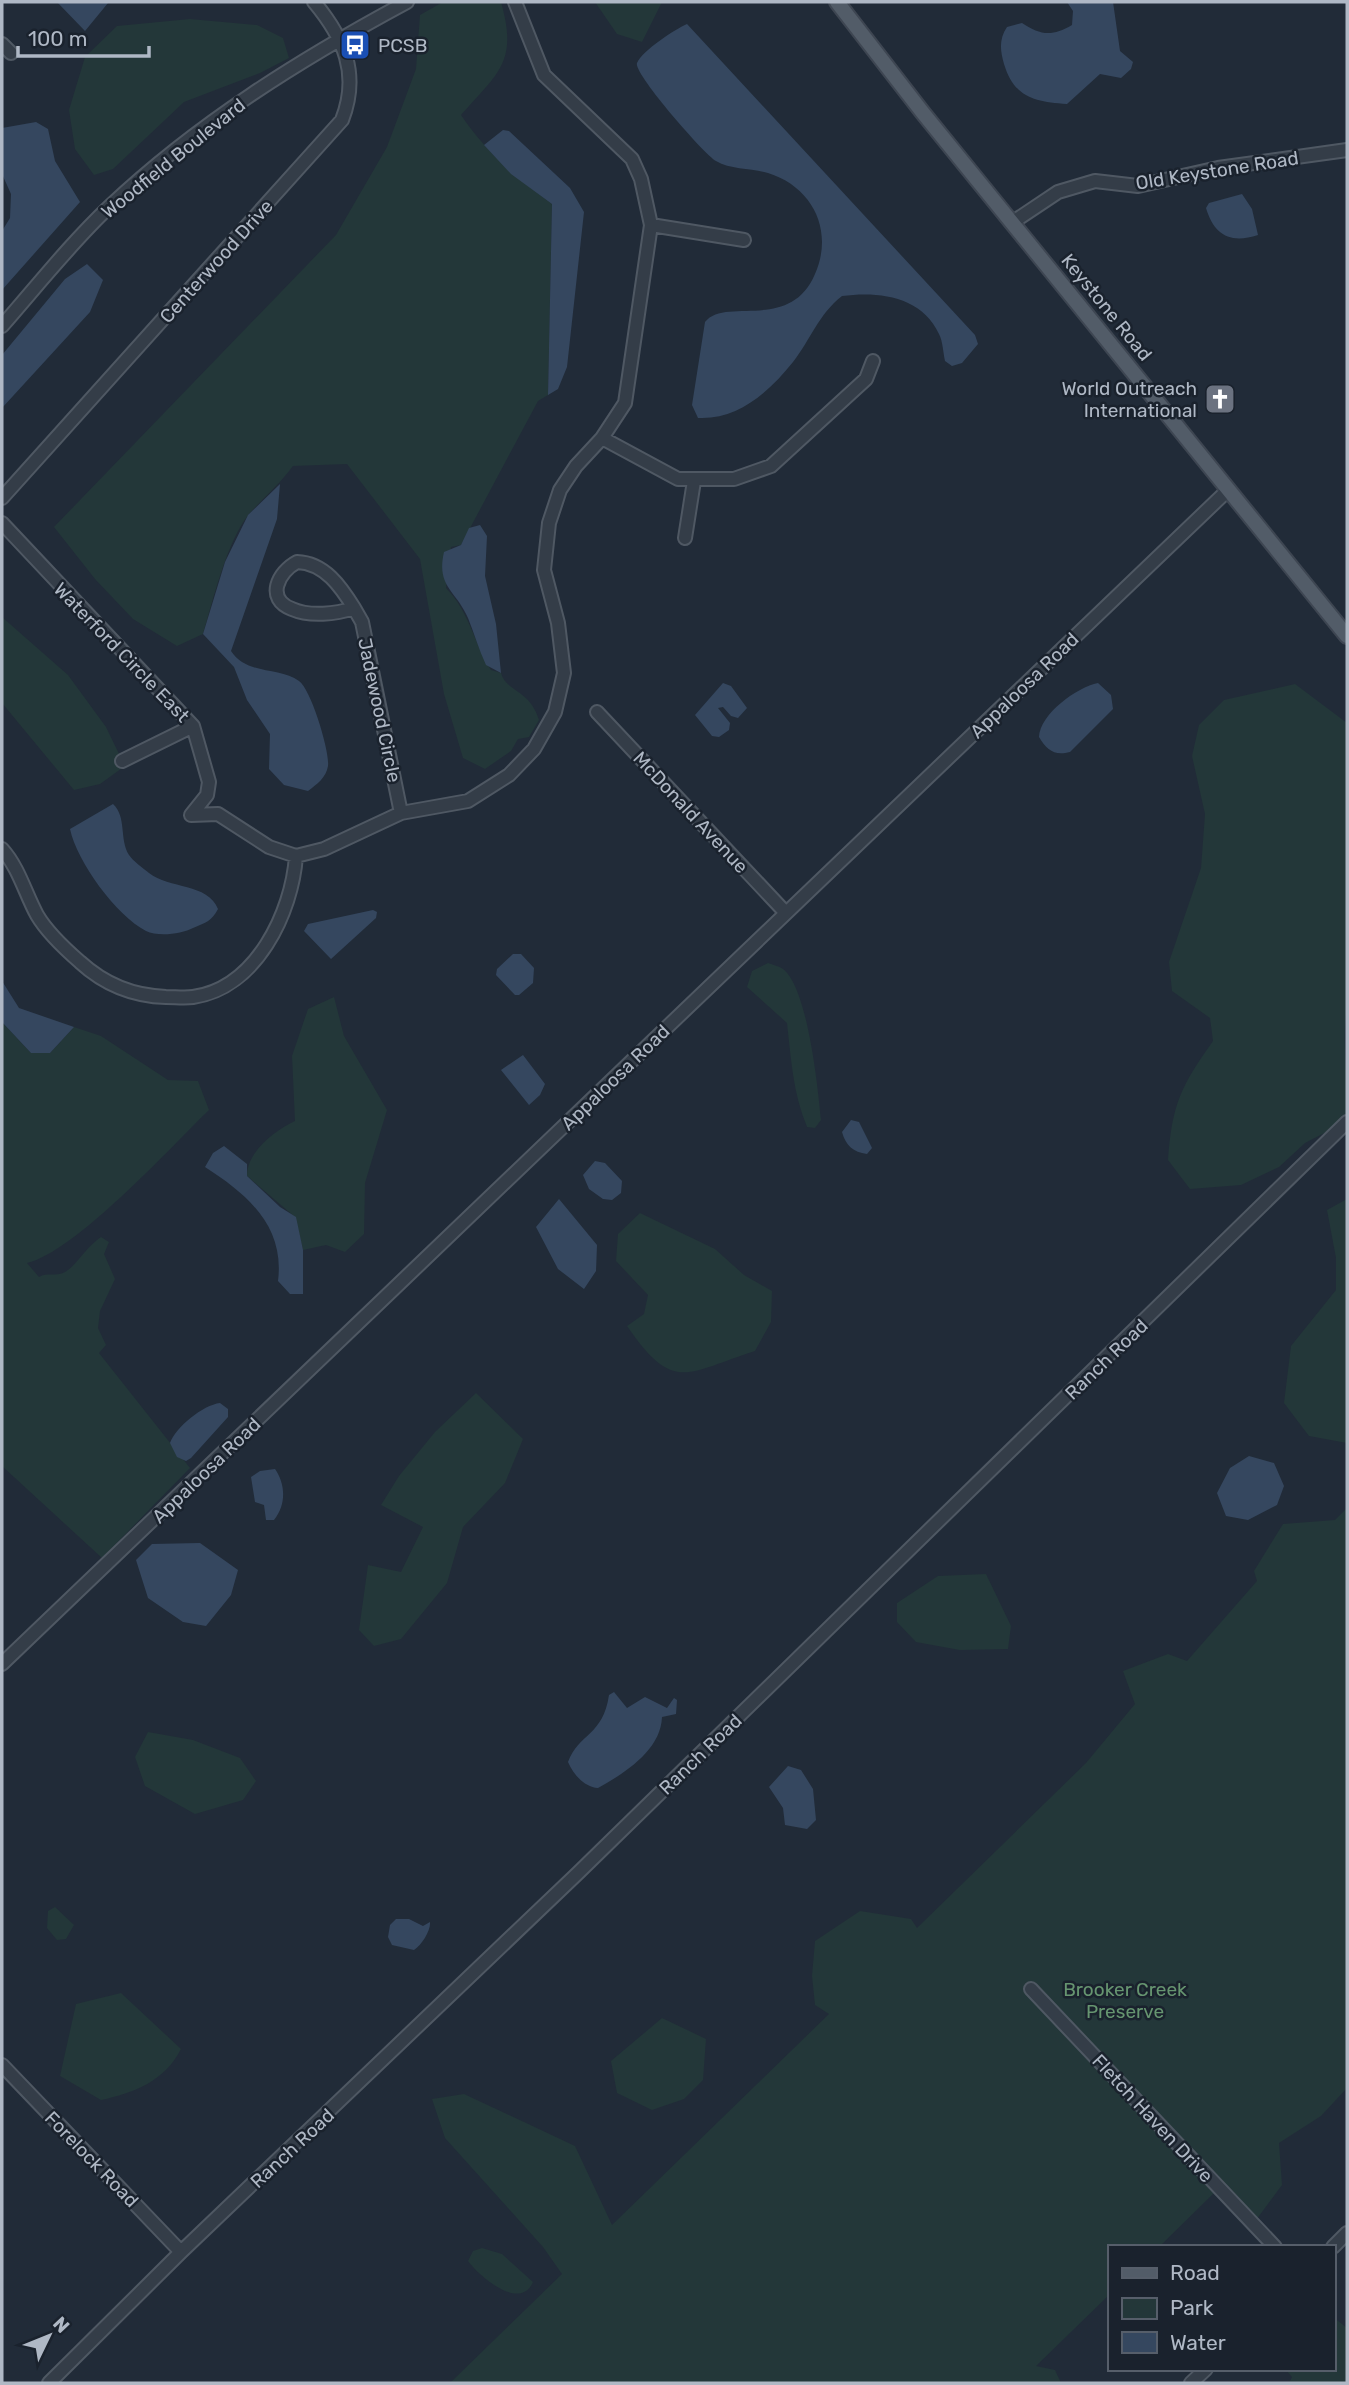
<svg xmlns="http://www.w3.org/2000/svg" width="1349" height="2385" viewBox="0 0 1349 2385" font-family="Rubik,sans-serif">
<rect width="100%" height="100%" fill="#212b38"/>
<path fill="#233739" d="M443 2H501C518 62 499 72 461 115 486 152 516 178 552 204L548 395 538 401 461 545 451 547 446 588C469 611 474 643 491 670L501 673C506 692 530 689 539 720L529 737 518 739 511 751 485 769 463 758 444 694 420 559 347 464 293 466C280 484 264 497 249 514 227 541 213 600 203 634L177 646 133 619 95 579 54 527 336 235 387 147 416 69 420 15Z
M595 2H662L642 42 617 34Z
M190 19 257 25 283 38 289 58 260 73 184 102 113 169 94 175 75 149 69 110 85 57 117 26Z
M2 617 68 675 106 727 120 756 116 759 119 767 125 766 100 784 74 790 2 703Z
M1295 684 1347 723V1007C1341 1044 1349 1080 1347 1116L1336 1127 1305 1143 1279 1167 1241 1185 1190 1189 1168 1160C1172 1104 1181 1086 1213 1041L1210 1018 1172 991 1169 962 1201 868 1205 814 1192 756 1199 725 1224 700Z
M768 963C773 965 779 966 783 969 808 988 818 1089 821 1120L815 1128 807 1127C793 1093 791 1059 787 1023L747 987 752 971Z
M334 997 344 1036 387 1110 365 1183 364 1234 345 1252 326 1245 303 1250 295 1217 247 1176C247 1152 274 1131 295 1121L292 1056 308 1009Z
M2 1022 31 1053H50L74 1027 101 1036 168 1080 198 1081 209 1110C170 1148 75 1252 27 1263L39 1277C47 1272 56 1277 65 1272 76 1266 86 1247 101 1237L109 1242 104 1254 115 1279 100 1311 98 1328 106 1345 99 1353 190 1468 102 1558 2 1466Z
M1347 1199V1443L1309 1436 1284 1403 1291 1346 1336 1290V1258L1327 1210Z
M640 1213 715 1249 744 1275 772 1291 771 1322 755 1351C686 1373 674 1394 627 1326L644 1314 648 1295 616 1261 618 1234Z
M476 1393 523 1439 505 1483 463 1527 447 1583 401 1639 374 1646 359 1630 368 1565 401 1572 423 1527 381 1505 399 1476 435 1432Z
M1347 1508V2088L1321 2116 1279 2143 1282 2185 1256 2220 1215 2192 1159 2247H1109V2295L1036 2366 1055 2370 1061 2383H450L562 2274 543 2247 445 2138 432 2099 464 2094 575 2146 612 2225 829 2014 815 2005 812 1976 815 1941 860 1911 911 1919 917 1928 1086 1763 1135 1704 1123 1671 1168 1654 1187 1661 1257 1581 1254 1571 1283 1524 1335 1520Z
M986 1574 1011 1626 1008 1649 960 1650 916 1642 897 1622V1603L938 1576Z
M148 1732 193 1740 240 1758 256 1781 243 1800 195 1814 145 1786 135 1757Z
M55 1907 74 1925 66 1939 57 1940 47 1928 48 1911Z
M121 1993 181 2049C165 2081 134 2093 101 2100L60 2076 76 2004Z
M662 2018 706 2039 703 2080 684 2099 652 2110 617 2093 611 2061Z
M482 2248 502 2254 533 2282C520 2312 479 2276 468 2261L473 2251Z
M1333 2317 1347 2328V2383H1289L1292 2377 1285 2369H1333Z"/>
<path fill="#35475f" d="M57 2H107L108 3 85 31Z
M1067 2H1113L1120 51 1133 62 1131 69 1121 78 1100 74 1067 104C1034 102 1014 97 1004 64 1000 50 999 39 1007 27L1022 23C1040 35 1052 37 1072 25L1073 11Z
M687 24 975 335 978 344 962 363 952 366 945 361C943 352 943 342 939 334 922 296 878 291 842 296 818 315 811 339 793 362 769 392 738 420 698 418L692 405 705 322C725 296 790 333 815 274 834 231 813 187 768 173 752 168 731 170 716 161 704 154 633 73 637 63 643 50 674 30 687 24Z
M36 122 48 129 55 161 80 202 2 290V231L10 218 11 194 2 174V128Z
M503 130 509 131 570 188 584 212 567 367 558 389 548 395 552 204 511 174 484 145Z
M1242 194 1252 209 1258 235C1230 244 1214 235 1206 208L1209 203Z
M87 264 103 280 90 312 2 408V355L65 279Z
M280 484 277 519 231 651C246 675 280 667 299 681 311 689 330 752 328 766 326 778 317 784 308 791L284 785 269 769 270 734 247 700 234 667 203 634 225 562 248 515Z
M480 525 487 536 485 576 496 624 501 673 486 665C479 650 474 633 468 618 456 590 436 587 444 552L461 545 469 528Z
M723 683 731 686 747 708 738 718 731 716 723 707 718 708 730 723 729 730 719 737 712 736 695 715Z
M1098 683 1111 695 1113 709 1070 752C1054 756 1047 750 1039 737 1040 714 1077 687 1098 683Z
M113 804C127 817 119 839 129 855 133 861 143 868 149 873 169 889 208 883 218 909 212 921 205 923 193 928 182 934 158 937 146 931 116 915 77 862 70 829Z
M373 910 377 912 376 918 331 959 304 931 308 924Z
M513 954H521L534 968 533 983 519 995H515L496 975 497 969Z
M2 981 19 1008 74 1027 50 1053H31L2 1022Z
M523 1055 545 1084 540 1095 529 1105 501 1070Z
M851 1120 859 1122 872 1148 867 1154C853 1152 846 1146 842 1132Z
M224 1146 247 1164V1176L280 1207 296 1217 303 1250V1294H290L278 1281C285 1226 247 1194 205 1167L213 1153Z
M595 1161 605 1163 622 1181 621 1193 612 1200 603 1199 589 1189 583 1175Z
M559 1199 597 1245 596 1271 584 1289 558 1269 536 1227Z
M220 1403 228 1409V1417L191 1458 186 1461 177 1457 170 1443C176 1427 203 1405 220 1403Z
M1249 1456 1274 1463 1284 1486 1277 1505 1248 1520 1226 1516 1217 1493 1230 1468Z
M275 1469C285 1483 287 1504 274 1520H266L264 1505 255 1502 251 1477 260 1471Z
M200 1543 238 1570 231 1595 206 1626 183 1622 148 1598 136 1560 152 1544Z
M614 1692 627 1708 645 1697 667 1708 674 1698 677 1700 676 1714 662 1717C661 1750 625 1773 598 1788 584 1787 573 1774 568 1762 579 1733 603 1736 609 1695Z
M788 1766 801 1770 813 1789 816 1820 807 1829 785 1825 783 1808 769 1787Z
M396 1919H409L423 1926 430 1922C431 1930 422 1945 414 1950L392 1945 388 1937 390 1925Z"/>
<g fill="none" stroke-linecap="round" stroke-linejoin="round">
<g stroke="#4f5863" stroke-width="16">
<path id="minor" d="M2 44 11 53
M1013 222 1058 192 1095 181 1138 186 1218 168 1347 150
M651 225 744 240
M2 326C37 286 71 243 109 207 198 123 301 59 407 2
M602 438 678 479H734L771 466 866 379 873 361
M2 498 342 120C360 74 344 38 314 2
M2 523 193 726 209 782 207 795 191 815 218 814 269 847 296 856 324 849 401 813 468 801 509 775 534 749 555 712 564 673 558 623 544 570 549 523 560 490 576 466 602 438 625 403 651 225 641 179 632 159 544 75 515 2
M685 538 694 481
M297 562C325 563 341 587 354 608 336 614 310 617 292 609 265 599 278 572 297 562Z
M354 608 362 622 401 813
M597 712 785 912
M122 761 193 726
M2 849C19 868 25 893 37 915 47 932 65 949 80 962 105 985 133 996 166 997 175 997 185 998 193 997 256 988 292 913 296 856
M2 1664 1228 490
M1031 1989 1275 2247
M2 2065 181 2252
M1333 2247 1347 2233
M49 2383 181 2252 578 1873 1347 1122
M1191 2383 1206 2369"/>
</g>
<g stroke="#3e4652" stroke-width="18">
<path id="major" d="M837 2 923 113 1347 636"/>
</g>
<use href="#minor" stroke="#343d48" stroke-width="12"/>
<use href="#major" stroke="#525c68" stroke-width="14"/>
</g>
<defs>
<g id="bus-square" transform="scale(1.575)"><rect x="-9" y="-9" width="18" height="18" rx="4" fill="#1a4fb4" stroke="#1a222d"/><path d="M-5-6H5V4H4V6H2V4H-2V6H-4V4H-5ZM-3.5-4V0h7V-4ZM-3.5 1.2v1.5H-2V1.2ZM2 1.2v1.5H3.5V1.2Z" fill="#fff"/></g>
<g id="church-square" transform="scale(1.575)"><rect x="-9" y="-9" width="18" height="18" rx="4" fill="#6b7280" stroke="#1a222d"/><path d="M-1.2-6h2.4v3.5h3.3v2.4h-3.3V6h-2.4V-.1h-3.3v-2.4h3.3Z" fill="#fff"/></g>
</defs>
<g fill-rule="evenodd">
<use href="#bus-square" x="355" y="45"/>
<use href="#church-square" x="1220" y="399"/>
</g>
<g text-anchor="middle" stroke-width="5" stroke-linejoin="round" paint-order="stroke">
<g font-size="19" fill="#afb8c5" stroke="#1a222d" text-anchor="start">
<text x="378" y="52">PCSB</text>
<text x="1197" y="395" text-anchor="end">World Outreach<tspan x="1197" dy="22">International</tspan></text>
</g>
<g font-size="19" fill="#afb8c5" stroke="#1a222d">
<text transform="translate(173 158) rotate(-39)" y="7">Woodfield Boulevard</text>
<text transform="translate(1217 170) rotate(-9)" y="7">Old Keystone Road</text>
<text transform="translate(216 261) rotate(-48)" y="7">Centerwood Drive</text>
<text transform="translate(1107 307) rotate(51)" y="7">Keystone Road</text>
<text transform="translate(122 652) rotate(46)" y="7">Waterford Circle East</text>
<text transform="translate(1024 685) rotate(-44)" y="7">Appaloosa Road</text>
<text transform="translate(380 710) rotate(78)" y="7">Jadewood Circle</text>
<text transform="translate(691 812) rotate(47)" y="7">McDonald Avenue</text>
<text transform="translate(615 1077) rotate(-44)" y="7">Appaloosa Road</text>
<text transform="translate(1106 1359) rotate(-44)" y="7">Ranch Road</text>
<text transform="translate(206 1470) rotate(-44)" y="7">Appaloosa Road</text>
<text transform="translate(700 1754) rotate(-44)" y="7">Ranch Road</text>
<text transform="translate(1153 2118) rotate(47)" y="7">Fletch Haven Drive</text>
<text transform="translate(292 2148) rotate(-43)" y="7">Ranch Road</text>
<text transform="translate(92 2159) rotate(46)" y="7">Forelock Road</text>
</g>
<g font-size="19" fill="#669570" stroke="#1a222d">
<text x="1125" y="1996">Brooker Creek<tspan x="1125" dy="22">Preserve</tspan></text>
</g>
</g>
<rect width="1349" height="2385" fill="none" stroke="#afb8c5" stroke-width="7"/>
<rect x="1108" y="2245" width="228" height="126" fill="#1a222d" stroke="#565e6a" stroke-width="2"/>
<rect x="1122" y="2268" width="35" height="10" fill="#525c68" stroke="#565e6a" stroke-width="2"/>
<text x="1170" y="2280" font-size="21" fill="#afb8c5">Road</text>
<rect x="1122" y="2298" width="35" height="21" fill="#233739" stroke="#565e6a" stroke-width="2"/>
<text x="1170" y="2315" font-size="21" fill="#afb8c5">Park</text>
<rect x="1122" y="2332" width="35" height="21" fill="#35475f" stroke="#565e6a" stroke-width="2"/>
<text x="1170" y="2350" font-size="21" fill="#afb8c5">Water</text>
<g transform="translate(49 2336) rotate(47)" stroke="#1a222d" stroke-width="5" paint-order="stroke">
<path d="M0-5L12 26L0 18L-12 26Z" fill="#afb8c5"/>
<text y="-10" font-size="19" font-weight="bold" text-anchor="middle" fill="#afb8c5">N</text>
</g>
<path d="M18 46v10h131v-10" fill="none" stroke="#afb8c5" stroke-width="3.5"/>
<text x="28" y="46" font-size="21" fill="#afb8c5" stroke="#1a222d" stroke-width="5" paint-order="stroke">100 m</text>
</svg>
